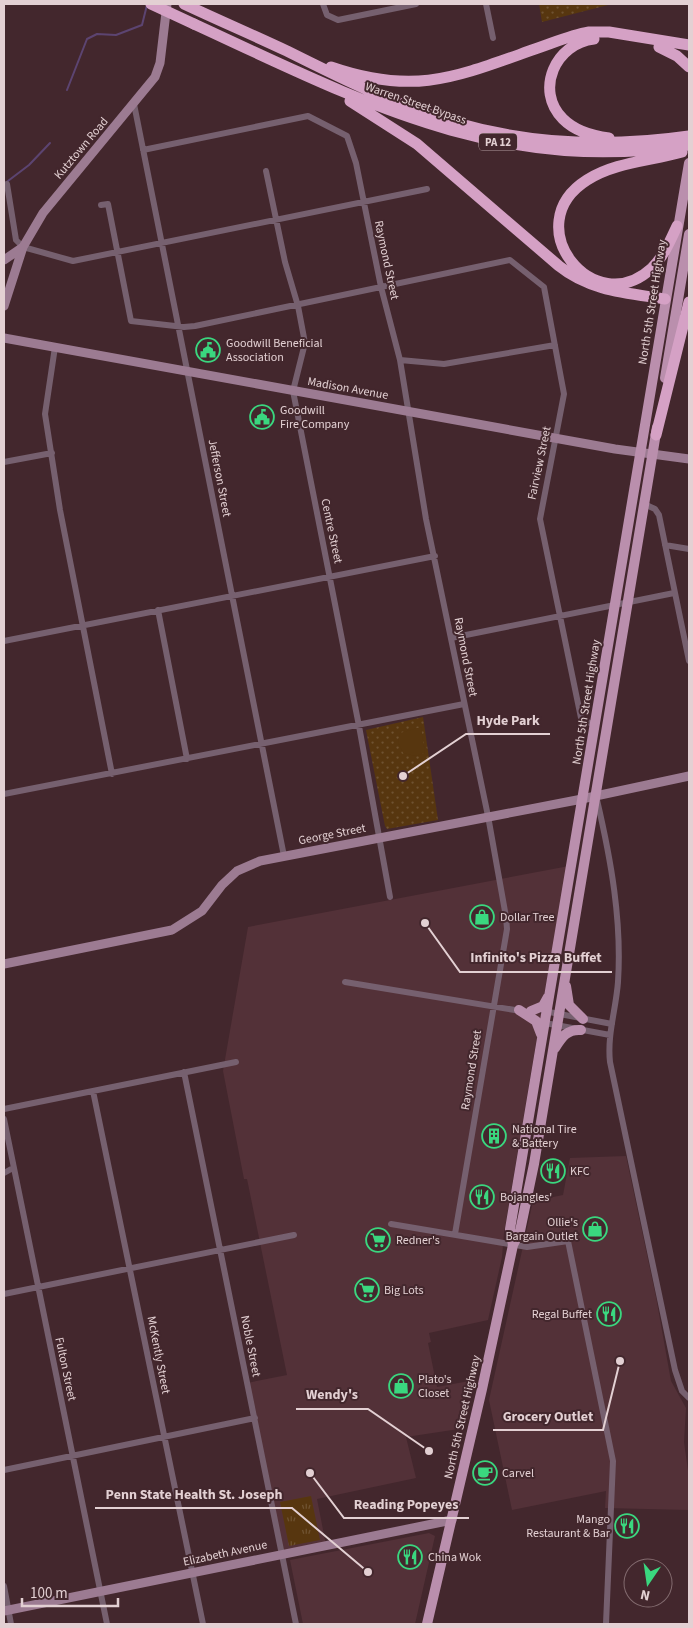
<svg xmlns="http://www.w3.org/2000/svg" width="693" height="1628" viewBox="0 0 693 1628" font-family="'Source Sans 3',sans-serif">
<defs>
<pattern id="grass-tufts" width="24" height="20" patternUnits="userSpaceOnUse" patternTransform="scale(1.25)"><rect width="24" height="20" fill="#57360f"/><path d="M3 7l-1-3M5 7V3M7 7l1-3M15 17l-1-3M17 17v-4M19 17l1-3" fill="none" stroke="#6f5231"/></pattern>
<pattern id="park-dots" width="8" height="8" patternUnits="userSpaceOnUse" patternTransform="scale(1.25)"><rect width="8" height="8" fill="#57360f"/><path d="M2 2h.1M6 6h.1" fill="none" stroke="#6f5231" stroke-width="1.8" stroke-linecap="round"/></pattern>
</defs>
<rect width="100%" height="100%" fill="#43272d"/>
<path fill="#533138" d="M569 866 543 1000 537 1013 545 1014 538 1031 504 1233 502 1257 488 1320 429 1333 431 1342 428 1343 437 1387 469 1381 459 1429 406 1437 416 1478 317 1499 326 1545 283 1554 247 1383 287 1375 247 1179H244L223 1071 248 927Z
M626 1156 656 1297 671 1381 686 1408 684 1442 689 1478V1510L605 1508 606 1491 512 1510 489 1400 533 1201 563 1195 570 1158Z
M429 1533 435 1536 415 1624H303L290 1560Z"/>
<path fill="url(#grass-tufts)" d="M311 1496 320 1540 289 1546 280 1502Z"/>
<path fill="url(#park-dots)" d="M539 4H612L542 22Z
M423 717 438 820 387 829 385 826 366 730Z"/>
<path fill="#57360f" d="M421 727 425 753 415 756 403 753 398 742 400 733Z"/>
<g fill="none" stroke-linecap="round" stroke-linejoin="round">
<path stroke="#5c4471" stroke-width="2" d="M67 90 87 39 97 34 116 35 142 25 147 5
M4 184 29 165 50 143"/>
<path stroke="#76606f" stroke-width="6" d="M323 4 327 15 338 20 416 4
M486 4 493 38
M134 104 284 856
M143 150 308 116 347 136 356 163 381 287 400 360 426 519 488 816 506 917 507 929 455 1234
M266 171 285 262 298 306 305 343 293 391 359 726 390 897
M7 184 16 240 23 247 73 261 427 189
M101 205 108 204 131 321 184 327 195 326 510 260 544 287 564 394 540 519 581 718 595 726
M55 347 45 414 60 510 112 774
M400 360 444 364 555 345
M4 462 52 453
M644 504 655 509 659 515 689 661
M665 545 689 549
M158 610 187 759
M451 638 674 593
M4 641 435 556
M4 794 464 704
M597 800C611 860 622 921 618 982 616 1009 607 1035 610 1062L675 1370 682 1391 689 1398
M345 982 521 1011
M544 1011 612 1024
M545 1023 610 1035
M184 1072 296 1624
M93 1091 203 1624
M4 1109 236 1062
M4 1119 107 1624
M4 1173 13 1168
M391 1224 527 1247 568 1241 613 1461 606 1624
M4 1294 294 1235
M4 1470 255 1418
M4 1586 11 1624"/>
<path stroke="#9c7b92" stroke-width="9" d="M4 260 23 247
M4 306 23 247 43 213 155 77 160 63 167 4
M4 338 615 449 689 459
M4 964 172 930 202 911 222 885 237 871 260 861 577 800 689 776
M4 1611 452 1520"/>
<path stroke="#ba8fad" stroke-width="10" d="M665 378 689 234
M566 986 569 1005 583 1019
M519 1010 536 1021 541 1034
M531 1011 543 1006 548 997
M555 1048C562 1037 567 1029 581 1030
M513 1245 510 1229 689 163
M427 1624 482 1389 513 1245 520 1231 534 1164 657 427"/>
<path stroke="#d5a1c5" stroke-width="11" d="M184 4C218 20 253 35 287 51 343 79 397 106 457 123 533 145 612 147 689 136
M194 24C361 101 498 175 689 145
M594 39C556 43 534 90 563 119 575 131 592 136 609 138
M659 47 677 56 689 67
M331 67C415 96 456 77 535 49 553 43 571 35 589 32H609L689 45
M350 101 417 144 559 266C590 291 627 293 665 299
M677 226C670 241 664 256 652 268 594 322 516 225 587 180 615 162 651 161 682 152
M656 435 689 302"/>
<path stroke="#d5a1c5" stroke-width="11" d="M151 4 194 24"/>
</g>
<defs>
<g id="civic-ring" transform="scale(1.25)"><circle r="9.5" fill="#43272d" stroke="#3ad77f" stroke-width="1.5"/><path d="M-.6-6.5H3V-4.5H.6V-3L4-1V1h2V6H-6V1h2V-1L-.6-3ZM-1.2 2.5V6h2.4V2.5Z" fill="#3ad77f"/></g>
<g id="shop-ring" transform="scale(1.25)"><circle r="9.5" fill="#43272d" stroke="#3ad77f" stroke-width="1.5"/><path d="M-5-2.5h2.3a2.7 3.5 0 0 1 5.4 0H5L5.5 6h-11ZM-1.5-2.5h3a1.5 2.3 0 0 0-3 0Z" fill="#3ad77f"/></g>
<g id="building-ring" transform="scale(1.25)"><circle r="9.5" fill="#43272d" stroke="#3ad77f" stroke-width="1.5"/><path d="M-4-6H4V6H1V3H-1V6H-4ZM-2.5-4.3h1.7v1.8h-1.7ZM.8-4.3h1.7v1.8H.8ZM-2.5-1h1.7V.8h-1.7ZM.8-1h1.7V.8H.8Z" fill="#3ad77f"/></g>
<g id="restaurant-ring" transform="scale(1.25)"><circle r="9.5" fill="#43272d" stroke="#3ad77f" stroke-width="1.5"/><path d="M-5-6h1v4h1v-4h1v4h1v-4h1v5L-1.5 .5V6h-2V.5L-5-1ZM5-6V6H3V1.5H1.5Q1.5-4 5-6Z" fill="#3ad77f"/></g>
<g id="supermarket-ring" transform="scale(1.25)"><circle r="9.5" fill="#43272d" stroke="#3ad77f" stroke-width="1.5"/><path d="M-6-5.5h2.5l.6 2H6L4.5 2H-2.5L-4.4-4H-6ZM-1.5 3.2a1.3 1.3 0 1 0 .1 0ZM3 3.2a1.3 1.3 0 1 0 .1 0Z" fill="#3ad77f"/></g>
<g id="cafe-ring" transform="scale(1.25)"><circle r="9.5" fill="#43272d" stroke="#3ad77f" stroke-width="1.5"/><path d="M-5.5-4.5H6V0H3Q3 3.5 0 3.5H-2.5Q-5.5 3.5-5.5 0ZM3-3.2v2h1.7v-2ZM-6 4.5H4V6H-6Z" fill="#3ad77f"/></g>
</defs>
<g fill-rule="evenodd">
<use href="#civic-ring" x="208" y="350"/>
<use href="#civic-ring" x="262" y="417"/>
<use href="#shop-ring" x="482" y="917"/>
<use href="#building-ring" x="494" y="1136"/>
<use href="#restaurant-ring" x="553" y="1171"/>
<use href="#restaurant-ring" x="482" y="1197"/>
<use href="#shop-ring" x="595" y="1229"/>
<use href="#supermarket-ring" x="378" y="1240"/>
<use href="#supermarket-ring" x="367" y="1290"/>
<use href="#restaurant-ring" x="609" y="1314"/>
<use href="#shop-ring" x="401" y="1386"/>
<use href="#cafe-ring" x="485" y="1473"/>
<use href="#restaurant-ring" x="627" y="1526"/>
<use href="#restaurant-ring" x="410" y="1557"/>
</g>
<g text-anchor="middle" stroke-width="4" stroke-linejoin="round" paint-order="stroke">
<rect fill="#43272d" stroke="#b39da1" stroke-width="1" x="479" y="133.5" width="38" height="17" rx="4"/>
<g font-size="11" font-weight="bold" fill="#e3d0d3">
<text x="498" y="146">PA 12</text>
</g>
<g font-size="12" fill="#e3d0d3" stroke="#43272d">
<text transform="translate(416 103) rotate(19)" y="4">Warren Street Bypass</text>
<text transform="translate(81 148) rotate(-50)" y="4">Kutztown Road</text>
<text transform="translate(387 260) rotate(78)" y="4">Raymond Street</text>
<text transform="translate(652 302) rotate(-81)" y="4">North 5th Street Highway</text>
<text transform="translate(348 388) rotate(10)" y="4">Madison Avenue</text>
<text transform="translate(539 463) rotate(-78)" y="4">Fairview Street</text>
<text transform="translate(220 478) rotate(79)" y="4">Jefferson Street</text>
<text transform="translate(332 531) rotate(78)" y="4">Centre Street</text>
<text transform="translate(466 657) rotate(79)" y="4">Raymond Street</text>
<text transform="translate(586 702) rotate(-81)" y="4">North 5th Street Highway</text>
<text transform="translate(332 834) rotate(-11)" y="4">George Street</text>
<text transform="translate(471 1070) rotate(-81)" y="4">Raymond Street</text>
<text transform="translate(251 1346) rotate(79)" y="4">Noble Street</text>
<text transform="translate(159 1355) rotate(79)" y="4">McKently Street</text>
<text transform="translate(66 1369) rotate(78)" y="4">Fulton Street</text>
<text transform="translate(462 1417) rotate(-77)" y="4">North 5th Street Highway</text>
<text transform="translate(225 1553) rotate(-12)" y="4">Elizabeth Avenue</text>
</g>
<g font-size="12" fill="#e3d0d3" stroke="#43272d" text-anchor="start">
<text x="226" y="347">Goodwill Beneficial<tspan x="226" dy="14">Association</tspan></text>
<text x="280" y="414">Goodwill<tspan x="280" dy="14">Fire Company</tspan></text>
<text x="500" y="921">Dollar Tree</text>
<text x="512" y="1133">National Tire<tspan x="512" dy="14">&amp; Battery</tspan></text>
<text x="570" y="1175">KFC</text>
<text x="500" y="1201">Bojangles'</text>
<text x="578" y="1226" text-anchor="end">Ollie's<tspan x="578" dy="14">Bargain Outlet</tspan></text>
<text x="396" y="1244">Redner's</text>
<text x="384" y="1294">Big Lots</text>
<text x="592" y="1318" text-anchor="end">Regal Buffet</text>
<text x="418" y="1383">Plato's<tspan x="418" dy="14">Closet</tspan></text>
<text x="502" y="1477">Carvel</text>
<text x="610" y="1523" text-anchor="end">Mango<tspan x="610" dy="14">Restaurant &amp; Bar</tspan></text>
<text x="428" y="1561">China Wok</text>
</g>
</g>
<path fill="none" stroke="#e3d0d3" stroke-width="2" d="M403 776L466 734H550M425 923L460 972H612M429 1451L368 1409H296M620 1361L603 1430H493M368 1572L292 1508H95M310 1473L344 1518H469"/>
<g fill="#e3d0d3" stroke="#43272d" stroke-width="2">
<circle cx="403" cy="776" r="5"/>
<circle cx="425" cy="923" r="5"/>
<circle cx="429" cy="1451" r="5"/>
<circle cx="620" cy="1361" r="5"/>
<circle cx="368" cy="1572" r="5"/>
<circle cx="310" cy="1473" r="5"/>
</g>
<g font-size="14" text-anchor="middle" font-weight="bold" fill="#e3d0d3" stroke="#43272d" stroke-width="4" stroke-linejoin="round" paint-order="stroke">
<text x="508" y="725">Hyde Park</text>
<text x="536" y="962">Infinito's Pizza Buffet</text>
<text x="332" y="1399">Wendy's</text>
<text x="548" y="1421">Grocery Outlet</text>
<text x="194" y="1499">Penn State Health St. Joseph</text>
<text x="406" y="1509">Reading Popeyes</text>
</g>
<rect width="693" height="1628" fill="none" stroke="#e3d0d3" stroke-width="10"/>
<g transform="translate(648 1583) rotate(193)"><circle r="24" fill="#43272d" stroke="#836b6f"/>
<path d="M0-4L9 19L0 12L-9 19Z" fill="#3ad77f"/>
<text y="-8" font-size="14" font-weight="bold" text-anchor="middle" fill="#e3d0d3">N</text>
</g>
<path d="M22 1598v8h96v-8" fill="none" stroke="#e3d0d3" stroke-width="2.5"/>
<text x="30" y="1598" font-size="15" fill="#e3d0d3" stroke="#43272d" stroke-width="4" paint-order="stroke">100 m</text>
</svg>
